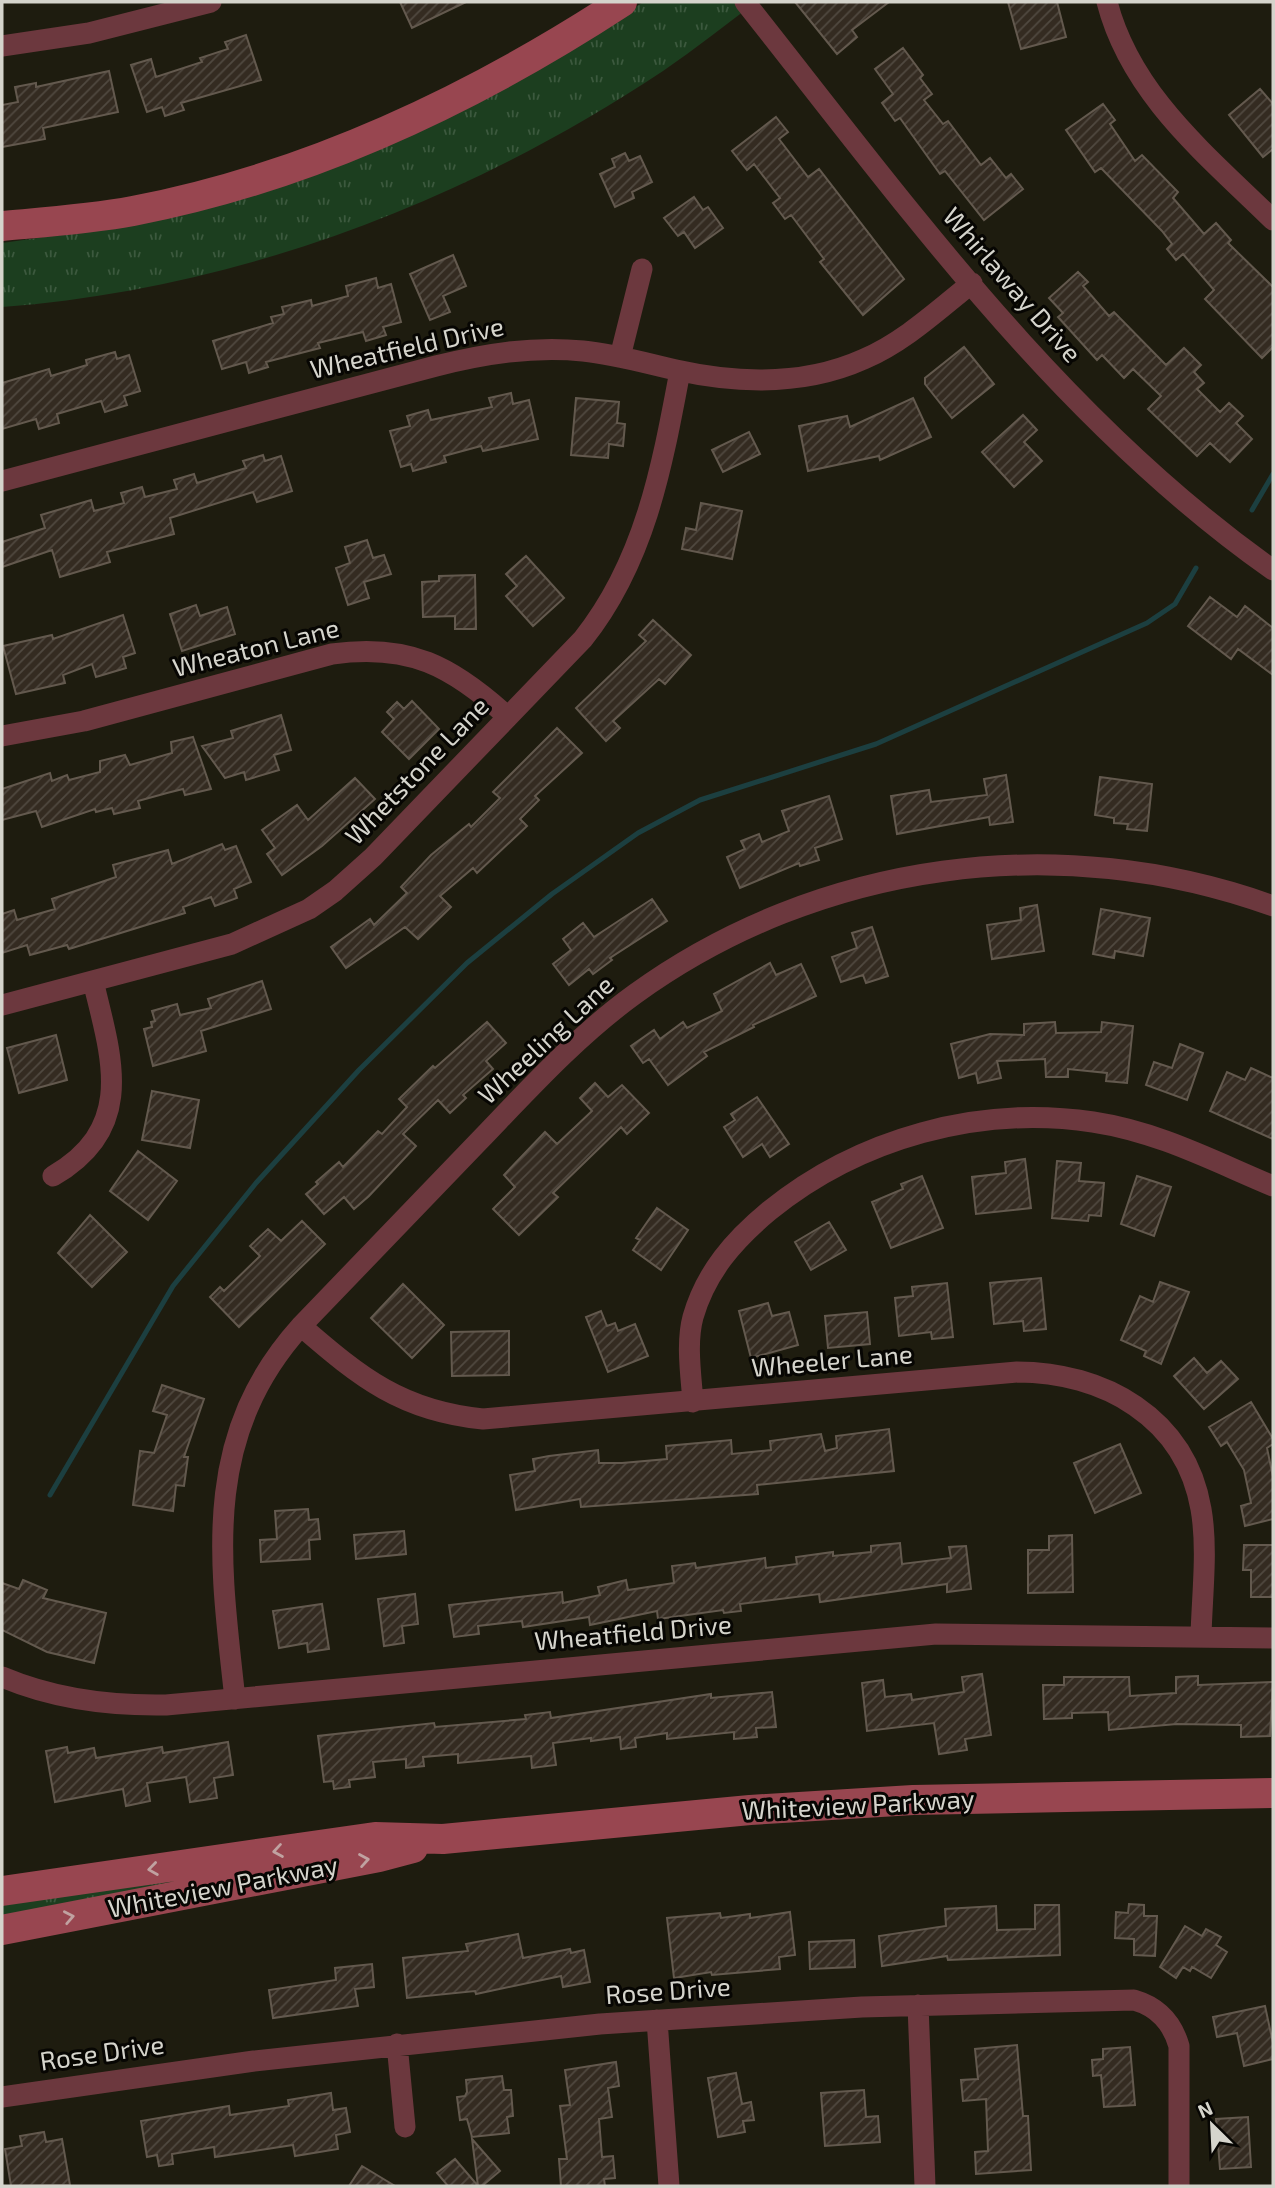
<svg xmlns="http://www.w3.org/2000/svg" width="1275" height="2188" viewBox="0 0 1275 2188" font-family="'Exo 2',sans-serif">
<defs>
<pattern id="grass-tufts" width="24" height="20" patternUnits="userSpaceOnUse" patternTransform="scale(1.75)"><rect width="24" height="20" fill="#1c3e1f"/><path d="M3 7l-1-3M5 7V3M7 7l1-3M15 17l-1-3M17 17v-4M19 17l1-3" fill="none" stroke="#3c593e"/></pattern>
<pattern id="building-hatch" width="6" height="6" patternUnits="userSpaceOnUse" patternTransform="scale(1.75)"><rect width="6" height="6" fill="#342b21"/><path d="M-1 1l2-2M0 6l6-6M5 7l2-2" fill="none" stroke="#504940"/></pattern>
</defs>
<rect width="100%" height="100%" fill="#1e1c0f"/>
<path fill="url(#grass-tufts)" d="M643 2H756C725 25 695 49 663 71 466 202 238 289 2 307V243L87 231 582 44Z
M226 1871 2 1924V1903Z"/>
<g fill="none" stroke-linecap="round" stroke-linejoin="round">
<path stroke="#1c3f40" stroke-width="5" d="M1252 510 1273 474
M50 1495 173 1286 256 1183 359 1070 467 963 552 894 638 833 700 800 876 744 1147 623 1175 604 1196 568"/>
</g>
<path fill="url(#building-hatch)" stroke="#63594e" stroke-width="2" d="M400 2H466L412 28Z
M795 2H889L852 30 857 37 837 54Z
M1008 2H1057L1066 37 1021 49Z
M246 35 261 80 181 103 184 110 165 116 162 107 147 112 131 65 151 59 156 77 202 62 200 58 228 49 225 42Z
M903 48 923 75 920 78 932 94 924 100 943 124 948 121 981 165 990 158 1006 178 1011 174 1023 189 984 220 945 171 940 174 900 118 895 121 882 103 893 94 875 69Z
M109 71 118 112 43 128 45 139 2 147V105L18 102 15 87 36 83V87Z
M1260 89 1273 104V149L1263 157 1229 115Z
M1103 104 1115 120 1110 124 1135 161 1142 155 1178 192 1173 198 1204 234 1216 223 1231 240 1228 243 1273 287V347L1262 358 1205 299 1214 290 1183 254 1176 260 1167 249 1172 244 1162 231 1101 168 1095 172 1066 130Z
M776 117 788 132 779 139 808 177 819 169 904 279 863 315 820 262 824 259 791 215 785 219 773 203 780 198 754 164 747 170 732 151Z
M625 153 629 161 640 156 652 182 632 192 634 198 615 207 600 174 615 167 612 159Z
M694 197 703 210 708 207 723 228 695 248 684 232 678 236 664 218Z
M453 255 466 286 443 296 450 312 430 320 410 274Z
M1078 272 1088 282 1083 286 1109 316 1114 312 1166 365 1184 348 1201 365 1194 372 1204 383 1197 389 1220 412 1229 403 1243 416 1236 423 1252 439 1230 462 1210 443 1197 456 1148 409 1161 396 1133 369 1124 378 1102 355 1097 360 1058 317 1063 313 1049 298Z
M376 278 378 288 391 284 401 322 383 327 386 335 366 341 363 332 318 343 320 348 266 362 268 367 249 373 246 362 222 369 213 341 273 323 271 317 284 314 282 307 311 300 312 306 348 296 346 286Z
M964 347 994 384 952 418 925 384V378Z
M115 352 117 359 129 355 140 391 124 396 127 405 105 412 101 401 57 414 59 423 39 429 36 419 2 429V383L49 369 51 376 87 365 86 360Z
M511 393 513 404 529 400 538 439 483 451 481 446 444 456 446 462 413 471 411 464 401 467 390 431 410 426 407 416 428 410 431 420 492 407 489 398Z
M576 398 619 402 617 423 625 424 623 446 609 444 608 458 571 455Z
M913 398 931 437 880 460 879 456 808 471 799 426 847 416 850 427Z
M1023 415 1037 430 1024 442 1042 461 1014 487 982 452Z
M749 432 760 454 723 472 712 450Z
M263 455 265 461 281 456 292 491 257 502 253 492 170 518 174 534 107 552 110 562 60 577 52 550 2 567V542L45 528 41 515 91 500 94 511 124 503 121 493 142 487 145 497 177 489 174 480 194 474 197 483 246 468 243 461Z
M701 503 742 511 732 559 682 549 686 528 696 530Z
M367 540 373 558 384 555 391 574 364 582 369 598 348 605 336 568 350 563 345 547Z
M526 556 564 598 533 626 506 596 517 586 506 574Z
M475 575 476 629H455V616L423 617 422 582 439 581V576Z
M1210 597 1237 617 1245 606 1273 628V675L1238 649 1231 659 1188 626Z
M196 605 200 616 227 607 235 634 182 651 170 614Z
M123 615 135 653 123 657 126 668 96 677 92 664 63 675 65 683 16 694 3 646 52 635 53 639Z
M653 620 691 655 665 684 659 679 613 721 620 728 606 741 576 708 646 641 639 635Z
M412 701 439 729 409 759 382 732 394 719 387 712 397 702 404 709Z
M281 715 291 750 274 755 279 770 246 780 244 772 225 778 202 746 233 738 231 731Z
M557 728 582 753 535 796 539 800 520 819 527 826 477 873 473 868 440 896 451 907 418 939 405 927 346 968 331 947 370 919 374 925 407 893 401 887 431 855 469 824 471 827 500 798 493 792Z
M193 737 211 789 185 795 183 789 167 793 138 801 140 808 114 814 112 808 96 812 95 809 42 827 36 811 2 820V789L50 773 52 781 67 775 69 780 100 772V761L125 755 130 765 172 753 171 742Z
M1006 775 1013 822 990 825 989 817 897 834 891 796 929 790 931 802 987 795 984 779Z
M1100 777 1152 784 1147 831 1127 829 1128 824 1114 823V818L1095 815Z
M355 778 375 799 322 846 282 875 267 854 275 848 262 830 297 805 308 820Z
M829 796 842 839 815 848 819 860 800 866 799 863 740 888 727 857 745 849 741 841 759 834 762 842 789 831 782 811Z
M222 844 225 850 236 846 251 882 234 889 237 898 215 906 211 897 183 907 185 913 69 949 67 945 30 955 27 945 2 953V914L14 910 17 920 55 909 52 899 116 877 113 865 168 850 172 864Z
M652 899 667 921 610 958 612 960 593 974 589 969 569 985 553 964 571 950 563 939 583 923 594 937Z
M1037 905 1044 951 992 959 987 925 1021 920 1020 908Z
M1101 909 1150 918 1143 956 1115 951 1114 958 1093 954Z
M872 927 888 976 866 983 863 975 841 982 832 957 857 948 852 933Z
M770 963 776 975 801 964 816 996 753 1025 754 1027 704 1052 707 1056 668 1085 649 1059 643 1063 631 1046 654 1030 660 1039 683 1022 687 1028 722 1011 714 994Z
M262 981 271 1009 201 1031 206 1051 153 1066 144 1029 152 1027 151 1022 155 1021 152 1011 177 1004 180 1015 211 1008 208 999Z
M487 1022 506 1043 486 1061 493 1069 463 1095 466 1098 450 1113 438 1100 403 1134 416 1146 369 1196 354 1209 344 1197 324 1214 306 1194 318 1184 316 1182 339 1162 343 1167 378 1131 382 1134 407 1107 399 1099 433 1066 435 1068Z
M1055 1022 1056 1033 1101 1032 1102 1022 1133 1026 1127 1083 1106 1081 1107 1073 1068 1069V1077H1046L1045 1059 997 1061 1001 1078 978 1083 976 1073 959 1078 951 1044 990 1034 1024 1035V1024Z
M56 1035 67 1080 19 1093 7 1048Z
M1180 1044 1203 1053 1187 1100 1146 1085 1154 1062 1172 1068Z
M1251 1068 1273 1078V1139L1210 1111 1227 1072 1245 1080Z
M595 1083 608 1097 622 1085 649 1113 627 1134 621 1127 553 1193 558 1197 519 1235 493 1209 515 1187 504 1175 545 1132 557 1144 592 1111 580 1098Z
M152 1091 199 1100 190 1148 142 1140Z
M757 1097 789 1144 770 1157 762 1144 743 1157 724 1127 735 1120 731 1114Z
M138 1151 177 1181 148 1220 110 1191Z
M1025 1159 1031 1208 976 1214 972 1177 1006 1173 1005 1162Z
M1057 1161 1081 1163 1079 1181 1104 1183 1101 1216 1089 1215 1088 1221 1052 1218Z
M922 1176 943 1228 891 1248 872 1202 903 1189 901 1184Z
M1137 1176 1171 1187 1154 1236 1121 1224Z
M657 1208 688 1230 661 1270 633 1250 640 1240 636 1238Z
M90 1215 127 1252 92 1287 58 1253Z
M302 1221 325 1244 239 1327 210 1297 220 1287 224 1291 260 1256 250 1246 268 1229 281 1241Z
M829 1222 846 1250 811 1270 795 1242Z
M1041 1278 1046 1329 1024 1331 1023 1321 994 1324 990 1283Z
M1160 1282 1189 1292 1161 1364 1144 1356 1146 1351 1121 1340 1140 1296 1153 1302Z
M947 1283 953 1337 932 1339 931 1332 899 1336 895 1298 913 1296 912 1287Z
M403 1284 444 1325 412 1358 371 1318Z
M768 1303 772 1316 789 1312 798 1345 751 1358 739 1311Z
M601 1311 607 1326 615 1323 618 1331 635 1324 648 1356 608 1372 586 1317Z
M867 1312 870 1344 828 1348 825 1316Z
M509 1331V1375L452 1376 451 1332Z
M1194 1358 1207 1373 1221 1361 1238 1379 1204 1409 1174 1376Z
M162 1385 204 1399 184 1457H188L184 1486 176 1485 173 1511 133 1505 140 1451 154 1453 167 1415 153 1411Z
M1251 1402 1273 1439V1444L1267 1448 1273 1477V1519L1245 1526 1241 1506 1251 1503 1244 1470 1227 1442 1221 1446 1209 1427Z
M889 1429 894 1471 757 1485 758 1494 581 1507 580 1499 516 1510 510 1475 535 1471 533 1459 549 1456 598 1450 599 1463H622L667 1459 666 1446 731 1440 732 1454 771 1450 770 1441 821 1434 825 1451 837 1448 836 1436Z
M1120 1444 1141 1493 1095 1513 1074 1463Z
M308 1509 309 1520 318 1519 320 1539 309 1540 310 1559 261 1562 260 1540 277 1539 275 1511Z
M404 1531 406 1554 356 1559 354 1535Z
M1072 1535 1073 1592 1028 1593V1550H1049V1536Z
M900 1543 902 1564 951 1558 949 1547 966 1546 971 1589 947 1592V1584L820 1602 819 1594 740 1604 741 1611 724 1613 723 1610 658 1619 657 1611 590 1625 589 1617 523 1627 522 1621 478 1626 479 1634 454 1637 449 1605 562 1592 563 1603 600 1595 598 1587 626 1580 628 1590 674 1583 672 1566 695 1563 696 1568 765 1558 766 1568 797 1564 796 1557 833 1552V1556L871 1552V1546Z
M1244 1545H1273V1597H1251V1570H1243Z
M23 1580 47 1590 43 1598 106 1613 94 1663 47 1652 2 1630V1583L19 1589Z
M415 1594 418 1624 402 1626 404 1643 384 1646 378 1599Z
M322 1604 329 1649 308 1652 307 1643 279 1648 273 1611Z
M982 1674 991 1735 965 1739 967 1750 939 1754 934 1723 867 1731 862 1683 883 1680 885 1697 911 1694 912 1700 964 1692 962 1677Z
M1198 1676V1685L1273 1682 1270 1736 1241 1737V1725L1177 1724 1109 1730 1108 1712 1072 1713V1718L1044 1719 1043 1685H1064V1677H1129L1130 1696 1176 1693V1677Z
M772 1692 776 1727 756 1728 757 1737 734 1739V1732L667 1739V1733L635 1738 636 1747 621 1749 620 1737 591 1741V1738L553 1743 556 1765 532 1768 531 1756 458 1763V1754L423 1757 424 1766 406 1768V1759L373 1762 375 1777 349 1780 350 1787 334 1789 333 1781 324 1782 318 1736 434 1723 435 1727 526 1719 525 1715 550 1712 551 1718 711 1694V1698Z
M228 1742 233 1775 214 1778 217 1798 190 1802 186 1777 147 1783 150 1801 126 1806 123 1789 55 1802 46 1751 67 1747 68 1753 94 1748 96 1758 162 1747 163 1753Z
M1129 1904 1144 1905V1916H1157L1155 1956 1134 1955V1939L1115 1938 1116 1912 1128 1913Z
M1035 1905H1059L1060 1955 948 1960 947 1956 882 1966 879 1936 946 1926 945 1909 996 1906 997 1930 1035 1929Z
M790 1912 795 1955 779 1957 780 1969 712 1975 711 1972 674 1978 667 1918 720 1913 721 1918 750 1914V1918Z
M1185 1926 1202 1936 1206 1929 1221 1937 1216 1945 1227 1952 1211 1978 1192 1967 1190 1971 1183 1967 1176 1978 1160 1967Z
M518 1934 523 1958 570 1949 571 1953 584 1950 590 1982 563 1987 561 1976 476 1994 475 1991 407 1998 403 1958 468 1951 466 1944Z
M854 1940 855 1967 810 1969 809 1942Z
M372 1964 374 1987 355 1989 358 2006 273 2018 269 1990 336 1980 335 1968Z
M1265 2006 1273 2043V2059L1244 2066 1237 2033 1217 2037 1213 2017Z
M1017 2045 1023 2116H1028L1031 2170 976 2174 975 2152 988 2151 986 2099 963 2101 961 2080 978 2079 975 2049Z
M1130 2047 1135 2105 1104 2107 1101 2075 1093 2076 1092 2060 1103 2059V2049Z
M616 2062 619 2086 608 2088 612 2117 599 2119 602 2157 613 2156 615 2178 604 2179 605 2186H561L559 2159H567L560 2106 570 2105 565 2070Z
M736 2073 742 2104 751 2102 754 2120 743 2121 745 2132 718 2137 708 2078Z
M502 2076 504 2090H511L513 2116 507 2117 509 2133 472 2137 467 2119 460 2120 457 2097 465 2096 467 2092 466 2080Z
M864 2090 866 2117 878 2116 880 2142 825 2146 821 2093Z
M331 2093 333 2110 346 2108 350 2132 336 2135 338 2149 295 2156 293 2145 215 2157 214 2147 172 2154 173 2164 159 2166 157 2155 147 2157 141 2121 229 2106 230 2115 289 2106 288 2100Z
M1248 2117 1251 2167 1220 2169 1216 2119Z
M44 2132 46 2142 62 2139 70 2185 11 2186 5 2149 22 2146 20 2136Z
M472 2139 500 2171 482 2186H448L437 2173 455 2159 478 2186Z
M362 2166 395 2186H349Z"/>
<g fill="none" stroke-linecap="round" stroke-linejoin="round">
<path stroke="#6c383e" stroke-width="21" d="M745 2C905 204 1060 420 1273 570
M1107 2C1131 95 1207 155 1273 220
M2 46 89 33 211 2
M620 357 642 269
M2 481 436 366C484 354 532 346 583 351 614 354 645 363 676 370 739 384 804 386 864 359 904 342 938 310 972 283
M2 736 84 721 332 654C409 643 452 666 508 717
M2 1005 232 944 309 909 335 891 373 857 583 639C645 561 662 467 680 371
M53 1176C136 1128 112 1059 93 981
M301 1326C361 1378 402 1411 483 1419L1017 1372C1103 1372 1185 1417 1201 1509 1208 1549 1202 1595 1201 1636
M693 1402C691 1375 686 1343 693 1317 706 1272 734 1240 769 1211 859 1138 979 1105 1093 1122 1159 1132 1213 1161 1273 1186
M2 1677C54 1699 110 1706 166 1705L936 1634 1273 1638
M235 1699C220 1562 200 1438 301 1326 361 1264 421 1202 480 1140 529 1089 577 1036 635 994 819 861 1060 829 1273 906
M918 2005 925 2186
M657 2020 669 2186
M397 2044 405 2127
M2 2097 254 2061 600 2024 862 2007 1134 2000C1158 2007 1172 2022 1179 2046V2186"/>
<path stroke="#984650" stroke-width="30" d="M2 226C46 222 90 219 133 211 310 177 472 100 622 2
M2 1891 375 1837 443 1839 750 1810 913 1800 1273 1793
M2 1930 379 1857 413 1848"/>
</g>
<defs><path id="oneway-chevron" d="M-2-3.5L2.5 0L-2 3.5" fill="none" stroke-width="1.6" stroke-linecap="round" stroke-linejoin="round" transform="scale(1.75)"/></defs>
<g stroke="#c0a2a1">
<use href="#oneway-chevron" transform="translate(278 1851) rotate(171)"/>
<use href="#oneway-chevron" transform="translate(364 1860) rotate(-10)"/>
<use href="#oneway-chevron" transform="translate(153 1869) rotate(172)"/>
<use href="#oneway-chevron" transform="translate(69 1917) rotate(-11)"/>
</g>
<g text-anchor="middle" stroke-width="6" stroke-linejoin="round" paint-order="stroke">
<g font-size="26" fill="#d5d4cc" stroke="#070603">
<text transform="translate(1012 285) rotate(49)" y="9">Whirlaway Drive</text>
<text transform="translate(407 348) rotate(-13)" y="9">Wheatfield Drive</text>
<text transform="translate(256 648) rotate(-14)" y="9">Wheaton Lane</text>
<text transform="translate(417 771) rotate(-46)" y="9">Whetstone Lane</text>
<text transform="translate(546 1040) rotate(-43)" y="9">Wheeling Lane</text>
<text transform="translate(832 1361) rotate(-5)" y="9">Wheeler Lane</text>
<text transform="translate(633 1633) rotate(-5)" y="9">Wheatfield Drive</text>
<text transform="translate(858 1805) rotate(-3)" y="9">Whiteview Parkway</text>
<text transform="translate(223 1887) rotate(-11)" y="9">Whiteview Parkway</text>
<text transform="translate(668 1991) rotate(-4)" y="9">Rose Drive</text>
<text transform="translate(102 2053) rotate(-8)" y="9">Rose Drive</text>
</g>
</g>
<rect width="1275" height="2188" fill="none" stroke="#d5d4cc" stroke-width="7"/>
<g transform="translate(1212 2125) rotate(336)" stroke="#070603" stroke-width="5" paint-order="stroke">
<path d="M0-5L12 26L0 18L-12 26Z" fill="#d5d4cc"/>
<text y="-10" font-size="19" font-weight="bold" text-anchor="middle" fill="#d5d4cc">N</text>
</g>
</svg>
